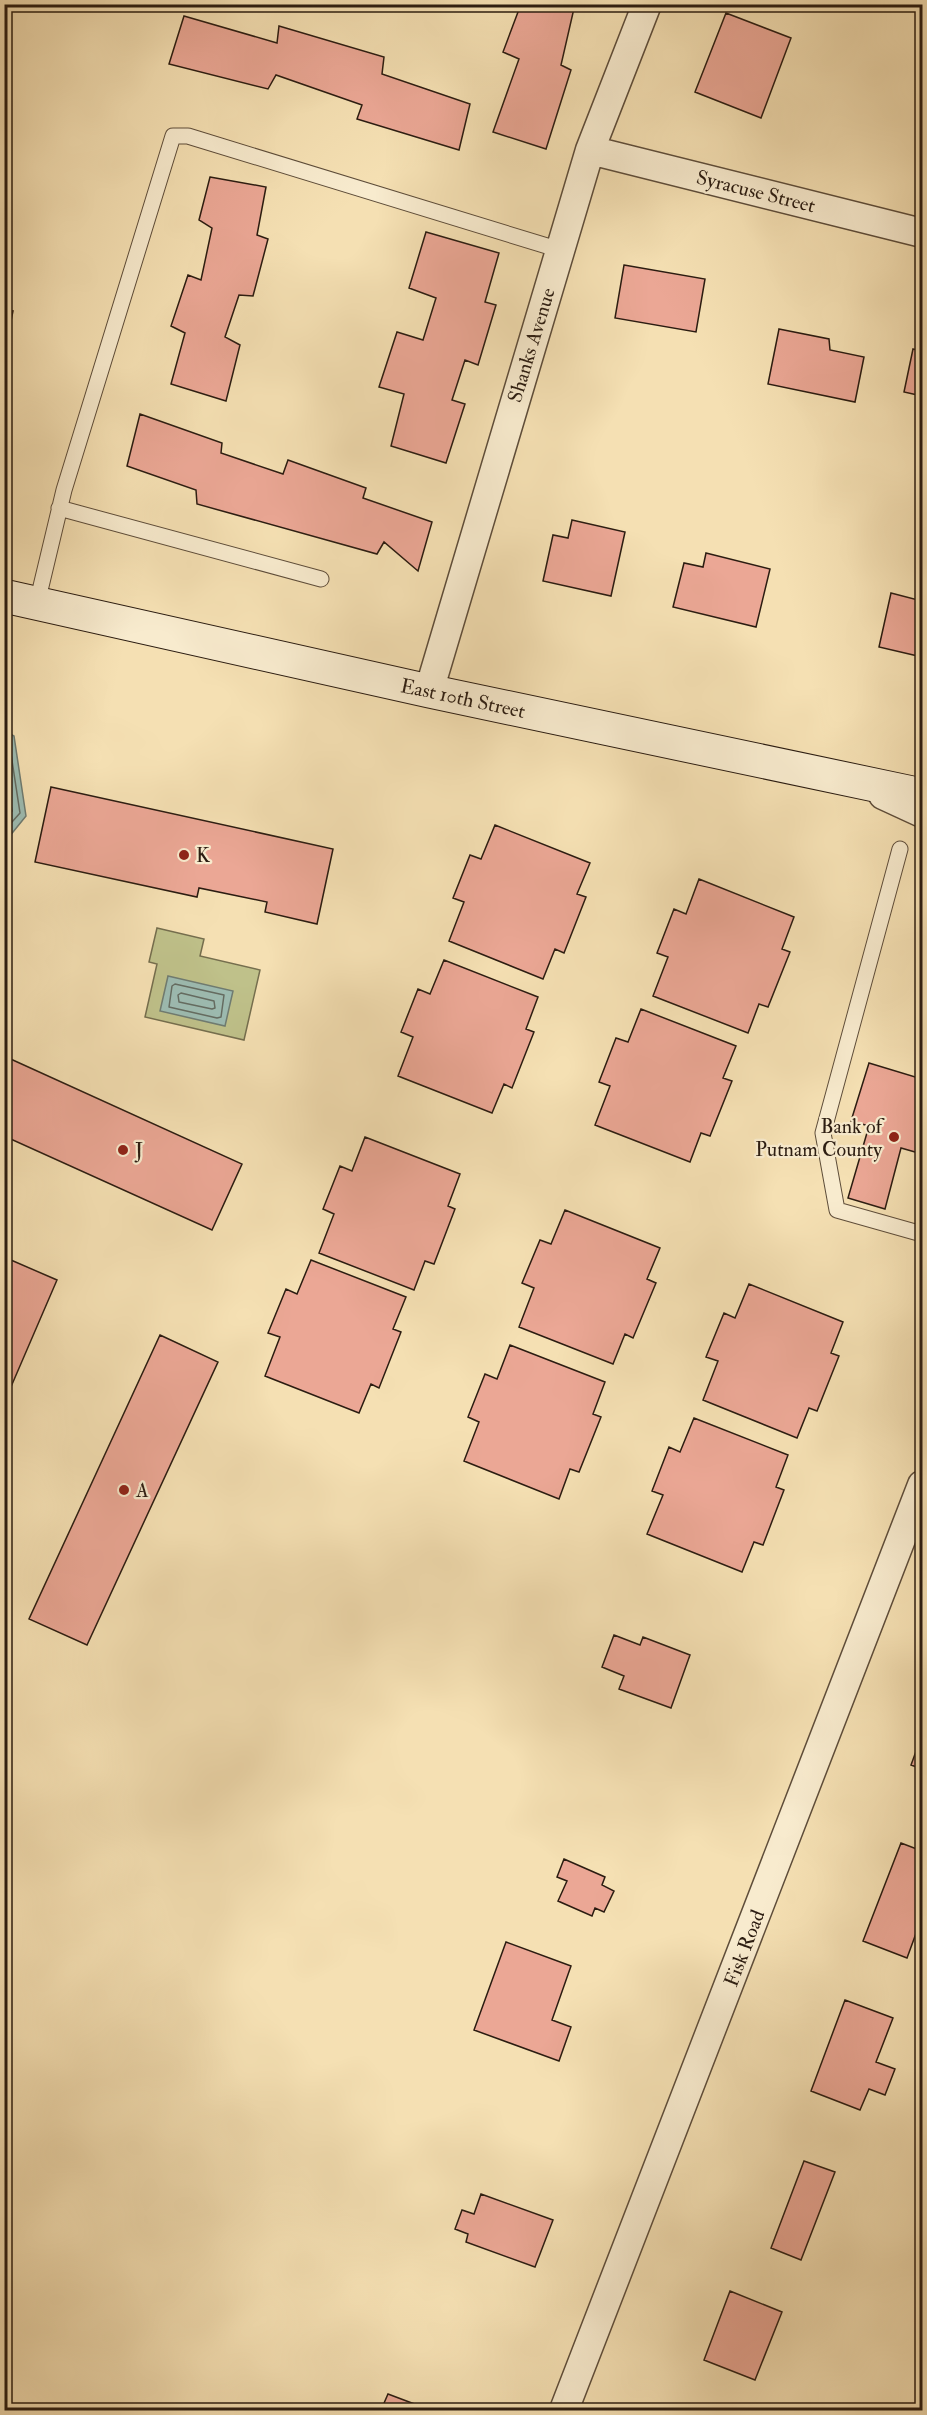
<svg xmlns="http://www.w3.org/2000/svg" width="927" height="2415" viewBox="0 0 927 2415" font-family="'IM FELL Double Pica',serif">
<rect width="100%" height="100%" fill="#f5e0b3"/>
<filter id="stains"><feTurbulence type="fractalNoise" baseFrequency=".00333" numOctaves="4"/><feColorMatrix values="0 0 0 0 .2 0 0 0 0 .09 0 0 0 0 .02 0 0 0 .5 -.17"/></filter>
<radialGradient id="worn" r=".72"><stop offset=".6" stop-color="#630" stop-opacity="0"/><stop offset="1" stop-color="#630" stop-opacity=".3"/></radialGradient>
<path fill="#bfc18a" stroke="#756e4e" stroke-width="1.5" d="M157 928 204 939 200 956 260 970 244 1040 145 1017 157 964 149 962Z"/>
<path fill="#9dbcb2" stroke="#6f7c72" stroke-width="1.5" d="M5 731 14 736 26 816 9 837H4Z
M168 976 233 991 225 1026 160 1011Z"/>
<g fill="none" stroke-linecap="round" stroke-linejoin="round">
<path stroke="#646c62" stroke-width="1.5" d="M4 738 9 741 20 813 4 831
M4 761 12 811 4 821
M175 984 224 995 221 1017 217 1018 169 1007 172 986Z
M181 993 214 1001 215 1008 212 1009 179 1002 178 995Z"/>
</g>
<path fill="#eba795" stroke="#2b1c11" stroke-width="1.5" d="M521 4H575L561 65 571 70 546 149 493 132 519 59 503 52Z
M726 13 791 38 761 118 695 92Z
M184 16 277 43 279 26 384 57 382 74 470 104 459 150 357 119 362 105 276 75 268 89 169 64Z
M210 177 266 187 257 235 268 239 253 296 239 295 225 337 240 345 226 401 171 384 185 333 171 326 188 275 201 280 212 228 199 220Z
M426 232 499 253 485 302 496 305 478 365 465 360 452 400 465 404 446 463 391 446 404 394 379 387 397 332 423 340 436 298 409 288Z
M624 265 705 279 696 332 615 318Z
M4 310 13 311 4 356Z
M779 329 829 339 830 350 864 357 855 402 768 384Z
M913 349 922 351V396L904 392Z
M140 414 222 443 221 453 283 474 288 460 366 488 363 498 432 522 418 571 384 542 377 554 197 504 196 490 127 466Z
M572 520 625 532 611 596 543 581 553 535 568 538Z
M706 553 770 569 756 627 673 607 684 563 703 567Z
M891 593 922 601V657L879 647Z
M51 787 333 849 317 924 265 912 267 902 199 888 197 897 35 862Z
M495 825 590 863 577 894 586 897 564 953 555 949 543 979 449 941 464 902 453 898 470 855 481 859Z
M699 879 794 917 782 949 790 952 768 1007 759 1004 748 1033 653 996 668 957 657 953 674 909 686 914Z
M444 960 538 997 526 1029 534 1032 512 1088 504 1084 492 1113 398 1076 413 1037 401 1032 418 989 430 994Z
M641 1009 736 1046 723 1078 732 1081 710 1136 701 1133 690 1162 595 1125 610 1086 599 1082 616 1038 628 1042Z
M4 1056 242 1164 212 1230 4 1136Z
M869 1063 922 1079V1154L901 1148 885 1209 848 1198 869 1126 851 1121Z
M365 1137 460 1174 448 1206 455 1209 434 1264 425 1261 414 1290 319 1253 334 1214 323 1209 340 1166 352 1171Z
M565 1210 660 1248 647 1279 656 1283 633 1338 625 1334 613 1364 519 1327 534 1288 522 1283 540 1240 551 1244Z
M4 1257 57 1280 4 1403Z
M311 1260 406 1297 393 1329 401 1332 379 1388 371 1384 359 1413 265 1376 280 1337 268 1333 286 1289 297 1294Z
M749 1284 843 1322 831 1353 839 1356 817 1411 809 1408 797 1438 703 1400 718 1361 706 1357 724 1313 735 1318Z
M160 1335 218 1362 87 1645 29 1619Z
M510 1345 605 1382 593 1414 601 1417 579 1472 570 1469 559 1499 464 1461 479 1422 468 1417 485 1374 497 1379Z
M694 1418 788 1455 776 1487 784 1490 763 1545 754 1542 742 1572 647 1534 663 1495 652 1491 669 1447 680 1452Z
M614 1635 640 1645 643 1637 690 1655 671 1708 619 1689 624 1676 602 1667Z
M922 1735V1769L911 1765Z
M901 1843 922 1851V1917L907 1958 863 1941Z
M564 1859 605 1877 602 1885 614 1891 604 1912 595 1908 592 1916 558 1901 567 1881 557 1877Z
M506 1942 571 1966 552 2020 571 2027 559 2061 474 2030Z
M845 2000 893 2018 876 2062 895 2069 885 2095 869 2089 860 2110 811 2091Z
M804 2161 835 2172 801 2260 771 2248Z
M481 2194 553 2220 535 2267 466 2242 468 2234 455 2229 462 2210 474 2214Z
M730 2291 782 2312 755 2380 704 2360Z
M388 2394 425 2408 424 2410H381Z"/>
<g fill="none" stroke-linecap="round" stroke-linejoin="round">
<g stroke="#5e4d3a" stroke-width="17">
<path id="lane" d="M59 508 321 579
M37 603 64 490 173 136H188L560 250
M900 849 823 1133 837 1210 922 1234"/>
</g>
<g stroke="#5e4d3a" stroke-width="31">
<path id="street" d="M590 150 922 233
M429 691 590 150 647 4
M883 795 922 813
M564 2410 922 1485"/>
</g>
<g stroke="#2b1c11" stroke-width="35">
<path id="secondary" d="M4 596 429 691 922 795"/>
</g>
<use href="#lane" stroke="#f8ebce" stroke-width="15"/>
<use href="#street" stroke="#f8ebce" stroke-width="28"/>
<use href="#secondary" stroke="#f8ebce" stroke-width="33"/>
</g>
<g fill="#8f2418" stroke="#f8ebce" stroke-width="2">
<circle cx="184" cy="855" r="6"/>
<circle cx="894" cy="1137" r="6"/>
<circle cx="123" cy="1150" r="6"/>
<circle cx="124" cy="1490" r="6"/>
</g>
<g text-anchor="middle" stroke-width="4.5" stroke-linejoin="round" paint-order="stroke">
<g font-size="20" fill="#2b1c11" stroke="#f8ebce">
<text transform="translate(756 191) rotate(14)" y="7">Syracuse Street</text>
<text transform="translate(531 345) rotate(-73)" y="7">Shanks Avenue</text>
<text transform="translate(463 698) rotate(12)" y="7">East 10th Street</text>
<text transform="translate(744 1948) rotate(-69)" y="7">Fisk Road</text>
</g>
<g font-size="20" fill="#2b1c11" stroke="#f8ebce" text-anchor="start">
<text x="196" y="862">K</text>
<text x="882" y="1133" text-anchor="end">Bank of<tspan x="882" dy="23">Putnam County</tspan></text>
<text x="135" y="1157">J</text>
<text x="136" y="1497">A</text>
</g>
</g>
<rect width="927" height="2415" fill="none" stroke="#f5e0b3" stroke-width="24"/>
<rect x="6" y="6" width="915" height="2403" fill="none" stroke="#2b1c11" stroke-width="3"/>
<rect x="12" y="12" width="903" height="2391" fill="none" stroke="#2b1c11" stroke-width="1.5"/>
<rect width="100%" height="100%" filter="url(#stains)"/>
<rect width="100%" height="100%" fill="url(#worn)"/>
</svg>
